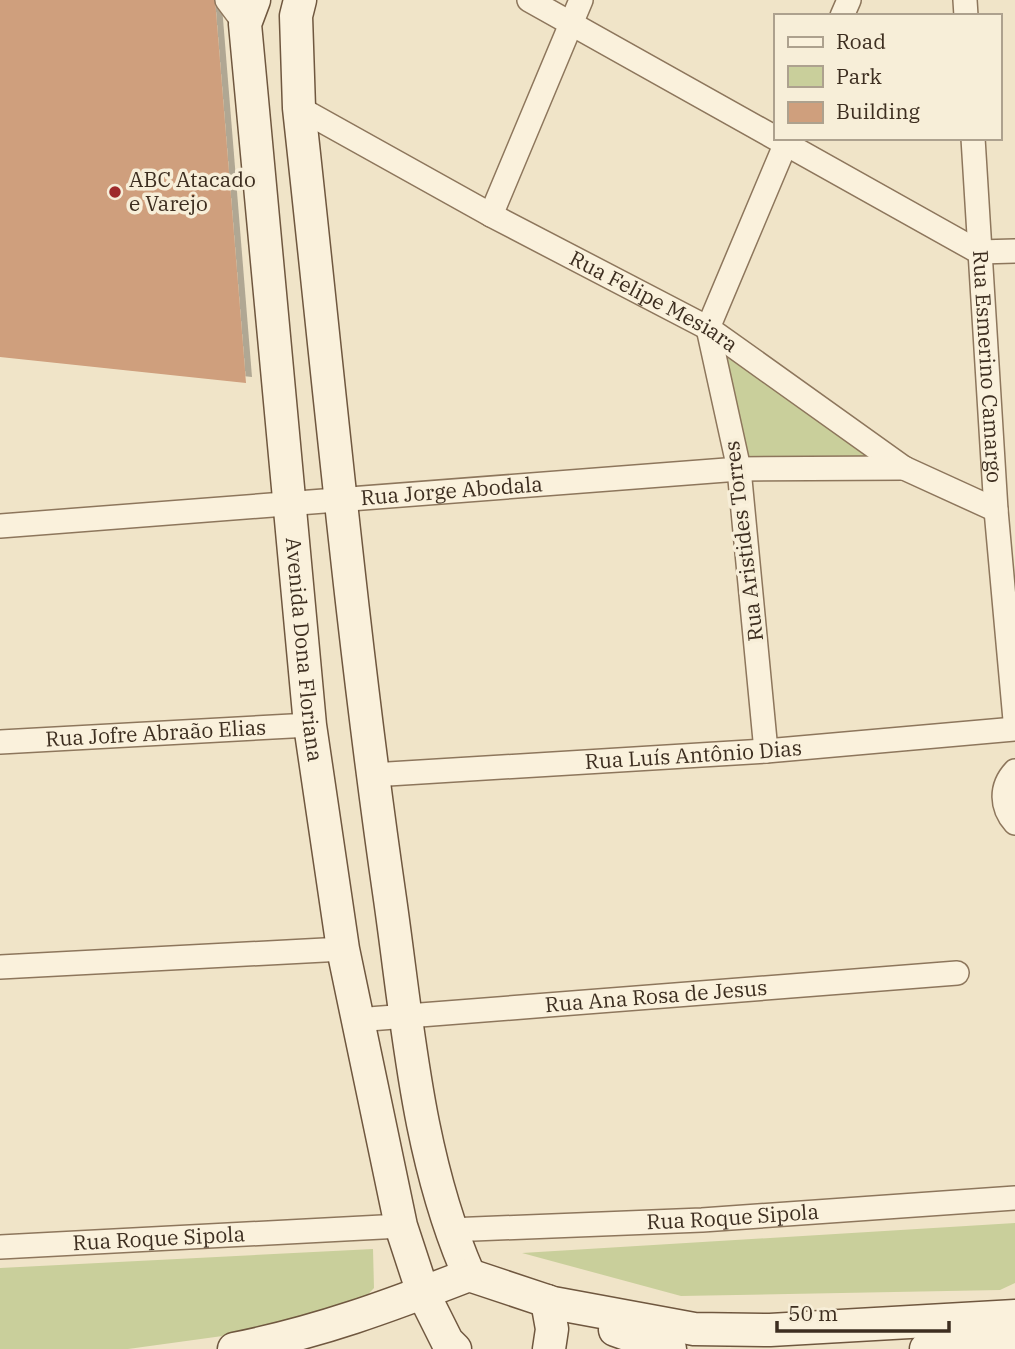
<svg xmlns="http://www.w3.org/2000/svg" width="1015" height="1349" viewBox="0 0 1015 1349" font-family="'IBM Plex Serif',serif">
<defs>
<filter id="shadow"><feDropShadow dx="6" dy="-6" stdDeviation="0" flood-color="#0004"/></filter>
</defs>
<rect width="100%" height="100%" fill="#f0e4c8"/>
<path fill="#c9cf9b" d="M721 346 880 459 750 463Z
M1015 1223V1283L1000 1290 681 1296 522 1253Z
M373 1249 374 1288 356 1307 237 1334 128 1349H0V1268Z"/>
<path fill="#cf9f7d" filter="url(#shadow)" d="M0 0H215L246 383 0 357Z"/>
<g fill="none" stroke-linecap="round" stroke-linejoin="round">
<g stroke="#8d765c" stroke-width="26">
<g id="street">
<path d="M227 0 245 24"/>
<path d="M529 0 979 252 1015 251"/>
<path d="M965 0 966 16"/>
<path d="M842 16 849 0"/>
<path id="s1" d="M299 108 491 215 708 328 904 468 996 510"/>
<path id="s2" d="M973 138 996 510 1015 720"/>
<path d="M491 215 581 0"/>
<path id="s3" d="M0 526 739 469 904 468"/>
<path id="s4" d="M0 742 310 725"/>
<path d="M766 751 739 469 708 328 788 138"/>
<path d="M1015 771C1000 787 1001 807 1015 823"/>
<path id="s5" d="M372 775 766 751 1015 729"/>
<path d="M0 967 343 949"/>
<path id="s6" d="M356 1020 957 973"/>
<path id="s7" d="M449 1230 702 1220 1015 1198"/>
<path id="s8" d="M0 1247 401 1226"/>
</g>
</g>
<g stroke="#6f573f" stroke-width="35">
<g id="secondary">
<path id="s9" d="M254 0 245 24 310 725 343 949 401 1226 423 1293 447 1341 455 1349"/>
<path d="M300 0 296 16 299 108C328 372 352 637 390 899 408 1025 417 1157 469 1275"/>
<path d="M547 1301 552 1329 549 1349"/>
<path d="M615 1330 670 1349"/>
<path d="M234 1349C319 1332 389 1306 469 1275L553 1303 694 1329 770 1330 1015 1316"/>
<path d="M926 1349 1015 1344"/>
</g>
</g>
<use href="#street" stroke="#faf1dc" stroke-width="23"/>
<use href="#secondary" stroke="#faf1dc" stroke-width="32"/>
</g>
<circle fill="#9e2a2b" stroke="#f7eed8" stroke-width="2.5" cx="115" cy="192" r="7"/>
<g text-anchor="middle" stroke-width="7" stroke-linejoin="round" paint-order="stroke">
<g font-size="21" fill="#3d2e20" stroke="#f7eed8" text-anchor="start">
<text x="129" y="187">ABC Atacado<tspan x="129" dy="24">e Varejo</tspan></text>
</g>
<g font-size="21" fill="#3d2e20" stroke="#f7eed8">
<text dy="7" stroke="none"><textPath href="#s1" startOffset="404">Rua Felipe Mesiara</textPath></text>
<text dy="7" stroke="none"><textPath href="#s2" startOffset="229">Rua Esmerino Camargo</textPath></text>
<text dy="7" stroke="none"><textPath href="#s3" startOffset="453">Rua Jorge Abodala</textPath></text>
<text transform="translate(744 541) rotate(-97)" y="7">Rua Aristides Torres</text>
<text dy="7" stroke="none"><textPath href="#s9" startOffset="654">Avenida Dona Floriana</textPath></text>
<text dy="7" stroke="none"><textPath href="#s4" startOffset="156">Rua Jofre Abraão Elias</textPath></text>
<text dy="7" stroke="none"><textPath href="#s5" startOffset="322">Rua Luís Antônio Dias</textPath></text>
<text dy="7" stroke="none"><textPath href="#s6" startOffset="301">Rua Ana Rosa de Jesus</textPath></text>
<text dy="7" stroke="none"><textPath href="#s7" startOffset="284">Rua Roque Sipola</textPath></text>
<text dy="7" stroke="none"><textPath href="#s8" startOffset="159">Rua Roque Sipola</textPath></text>
</g>
</g>
<rect x="774" y="14" width="228" height="126" fill="#f7eed8" stroke="#ada18e" stroke-width="2"/>
<rect x="788" y="37" width="35" height="10" fill="#faf1dc" stroke="#ada18e" stroke-width="2"/>
<text x="836" y="49" font-size="21" fill="#3d2e20">Road</text>
<rect x="788" y="66" width="35" height="21" fill="#c9cf9b" stroke="#ada18e" stroke-width="2"/>
<text x="836" y="84" font-size="21" fill="#3d2e20">Park</text>
<rect x="788" y="102" width="35" height="21" fill="#cf9f7d" stroke="#ada18e" stroke-width="2"/>
<text x="836" y="119" font-size="21" fill="#3d2e20">Building</text>
<path d="M777 1321v10h172v-10" fill="none" stroke="#3d2e20" stroke-width="3.5"/>
<text x="788" y="1321" font-size="21" fill="#3d2e20" stroke="#f7eed8" stroke-width="5" paint-order="stroke">50 m</text>
</svg>
